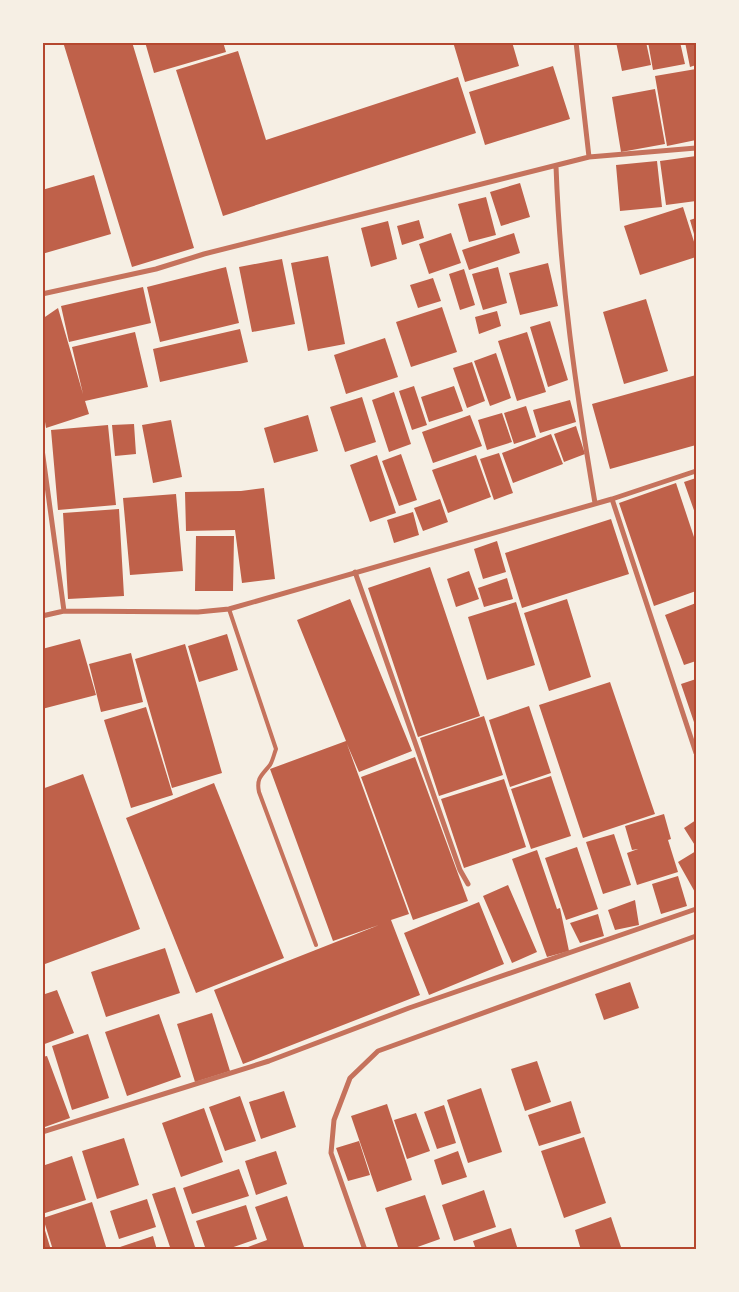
<svg xmlns="http://www.w3.org/2000/svg" width="739" height="1292" viewBox="0 0 739 1292" font-family="Bitter,serif">
<rect width="100%" height="100%" fill="#f6efe4"/>
<path fill="#bf614a" d="M63 42H132L194 248 132 267Z
M145 42H223L226 52 154 73Z
M453 42H512L519 66 465 82Z
M616 42H646L651 65 622 71Z
M648 42H680L685 64 653 70Z
M685 42H696V65L690 67Z
M238 51 266 140 458 77 476 133 223 216 176 70Z
M553 66 570 119 485 145 469 92Z
M696 69V140L667 146 655 76Z
M655 89 665 144 621 152 612 97Z
M696 156V201L666 205 660 161Z
M657 161 662 207 620 211 616 165Z
M94 175 111 234 42 254V190Z
M520 183 530 217 501 226 490 192Z
M486 197 496 235 469 242 458 204Z
M683 207 696 248V257L640 275 624 226Z
M696 218V241L690 220Z
M419 220 424 238 402 245 397 226Z
M388 221 397 259 371 267 361 228Z
M451 233 461 263 429 274 419 244Z
M514 233 520 253 469 270 462 250Z
M328 256 345 344 308 351 291 263Z
M282 259 295 324 252 332 239 267Z
M548 263 558 306 520 315 509 273Z
M226 267 239 323 160 342 147 287Z
M498 267 507 303 483 310 472 274Z
M464 269 475 305 460 310 449 274Z
M433 278 441 301 418 308 410 285Z
M143 287 151 323 69 342 61 306Z
M646 299 668 371 624 384 603 312Z
M442 307 457 352 411 367 396 322Z
M58 308 83 394 72 347 135 332 148 387 85 401 89 414 46 428 42 403V319Z
M497 311 501 326 479 334 475 317Z
M550 321 568 380 548 387 530 327Z
M240 329 248 362 160 382 153 349Z
M527 332 546 392 517 401 498 341Z
M385 338 398 377 346 394 334 355Z
M496 353 511 398 490 406 474 361Z
M472 362 485 401 467 408 453 368Z
M696 375V445L610 469 592 404Z
M414 386 427 425 412 430 399 391Z
M454 386 463 411 429 422 421 397Z
M394 392 411 444 389 452 372 400Z
M362 397 376 442 345 452 330 407Z
M570 400 576 422 540 433 533 410Z
M526 406 536 437 514 444 504 413Z
M502 413 512 442 487 450 478 420Z
M308 415 318 451 274 463 264 428Z
M470 415 482 446 433 463 422 432Z
M171 420 182 477 153 483 142 425Z
M134 424 136 454 115 456 112 425Z
M108 425 116 505 58 510 51 430Z
M576 426 585 454 564 462 554 434Z
M551 434 563 464 513 483 502 453Z
M499 453 513 493 494 500 480 459Z
M401 454 417 500 399 506 382 461Z
M377 455 396 513 370 522 350 465Z
M476 455 491 497 448 513 432 470Z
M696 478V516L684 482Z
M676 483 696 543V591L654 606 619 503Z
M264 488 275 579 242 583 235 530 186 531 185 492 241 491Z
M176 494 183 571 130 575 123 498Z
M440 499 448 522 423 531 414 508Z
M119 509 124 596 68 599 63 513Z
M413 512 419 535 394 543 387 520Z
M611 519 629 574 522 608 505 553Z
M196 536H234L233 591H195Z
M497 541 506 572 483 579 474 549Z
M430 567 480 716 418 737 368 588Z
M469 571 479 599 456 607 447 579Z
M507 578 513 599 484 607 478 588Z
M350 599 412 751 359 772 347 744 409 914 391 920 420 995 243 1064 214 990 379 925 333 941 270 769 346 741 297 620Z
M567 599 591 677 549 691 524 613Z
M516 602 535 665 487 680 468 617Z
M696 603V661L684 665 665 615Z
M227 634 238 670 199 682 188 646Z
M80 639 96 695 42 709V649Z
M185 644 222 773 172 788 135 659Z
M131 653 143 702 101 712 89 664Z
M696 679V728L681 684Z
M610 682 655 814 583 838 539 705Z
M529 706 551 773 510 787 489 720Z
M146 707 173 795 131 808 104 720Z
M484 716 503 775 439 796 420 738Z
M415 757 468 901 413 920 361 777Z
M83 774 140 929 45 964 42 958V789Z
M551 776 571 836 531 849 511 789Z
M504 779 526 847 464 868 441 799Z
M214 783 284 958 196 993 126 818Z
M664 814 671 839 668 840 678 872 637 885 627 853 638 849 632 850 625 826Z
M696 820V847L684 828Z
M614 834 631 885 603 894 586 842Z
M577 847 598 909 566 920 545 858Z
M537 850 557 909 560 908 569 951 547 957 512 859Z
M696 851V894L678 862Z
M678 876 687 906 661 914 652 884Z
M508 885 537 952 512 963 483 896Z
M635 900 639 925 615 930 608 910Z
M479 902 504 964 429 995 404 933Z
M598 914 604 936 580 943 570 923Z
M165 948 180 993 106 1017 91 972Z
M630 982 639 1008 604 1020 595 994Z
M57 990 74 1033 42 1045V995Z
M212 1013 230 1071 195 1082 177 1024Z
M159 1014 181 1077 127 1096 105 1032Z
M88 1034 109 1098 72 1110 52 1046Z
M47 1056 70 1118 42 1128V1057Z
M537 1061 551 1102 525 1111 511 1069Z
M481 1088 502 1152 468 1163 447 1100Z
M284 1091 296 1127 261 1139 249 1102Z
M240 1096 256 1141 225 1151 209 1107Z
M571 1101 581 1133 539 1146 528 1115Z
M387 1104 412 1180 377 1192 351 1116Z
M444 1105 456 1143 437 1149 424 1112Z
M204 1108 223 1162 181 1177 162 1123Z
M416 1113 430 1151 407 1159 394 1120Z
M584 1137 606 1203 564 1218 541 1151Z
M124 1138 139 1185 97 1199 82 1151Z
M359 1141 370 1175 348 1181 336 1148Z
M276 1151 287 1184 256 1195 245 1161Z
M458 1151 467 1177 442 1185 434 1160Z
M72 1156 86 1200 42 1214V1166Z
M239 1169 249 1196 192 1214 183 1188Z
M175 1187 196 1250H171L152 1194Z
M484 1190 496 1227 454 1241 442 1205Z
M425 1195 440 1239 409 1250H399L385 1208Z
M287 1196 304 1247 297 1250H240L267 1240 255 1207Z
M147 1199 156 1227 119 1239 110 1211Z
M92 1202 107 1250H53L43 1218Z
M246 1205 257 1239 225 1250H206L196 1221Z
M611 1217 622 1250H581L575 1230Z
M42 1224H43L51 1250H42Z
M511 1228 518 1250H476L473 1241Z
M153 1236 157 1250H114V1249Z"/>
<g fill="none" stroke-linecap="round" stroke-linejoin="round">
<path stroke="#c5725c" stroke-width="4" d="M229 609 276 749C274 754 273 760 270 765 262 775 256 778 259 792L316 945"/>
<path stroke="#c5725c" stroke-width="5" d="M576 42 589 157
M556 166C560 280 576 391 595 503
M42 294 156 269 204 254 589 157 696 148
M42 449 64 611
M612 499 696 753
M355 572 460 870 468 884
M42 616 64 611 198 612 229 609 612 499 696 471
M42 1132 269 1061 409 1008 696 909
M365 1250 331 1153 334 1120 350 1078 378 1051 696 936"/>
</g>
<rect width="739" height="1292" fill="none" stroke="#f6efe4" stroke-width="88"/>
<rect x="44" y="44" width="651" height="1204" fill="none" stroke="#b5482f" stroke-width="2"/>
</svg>
